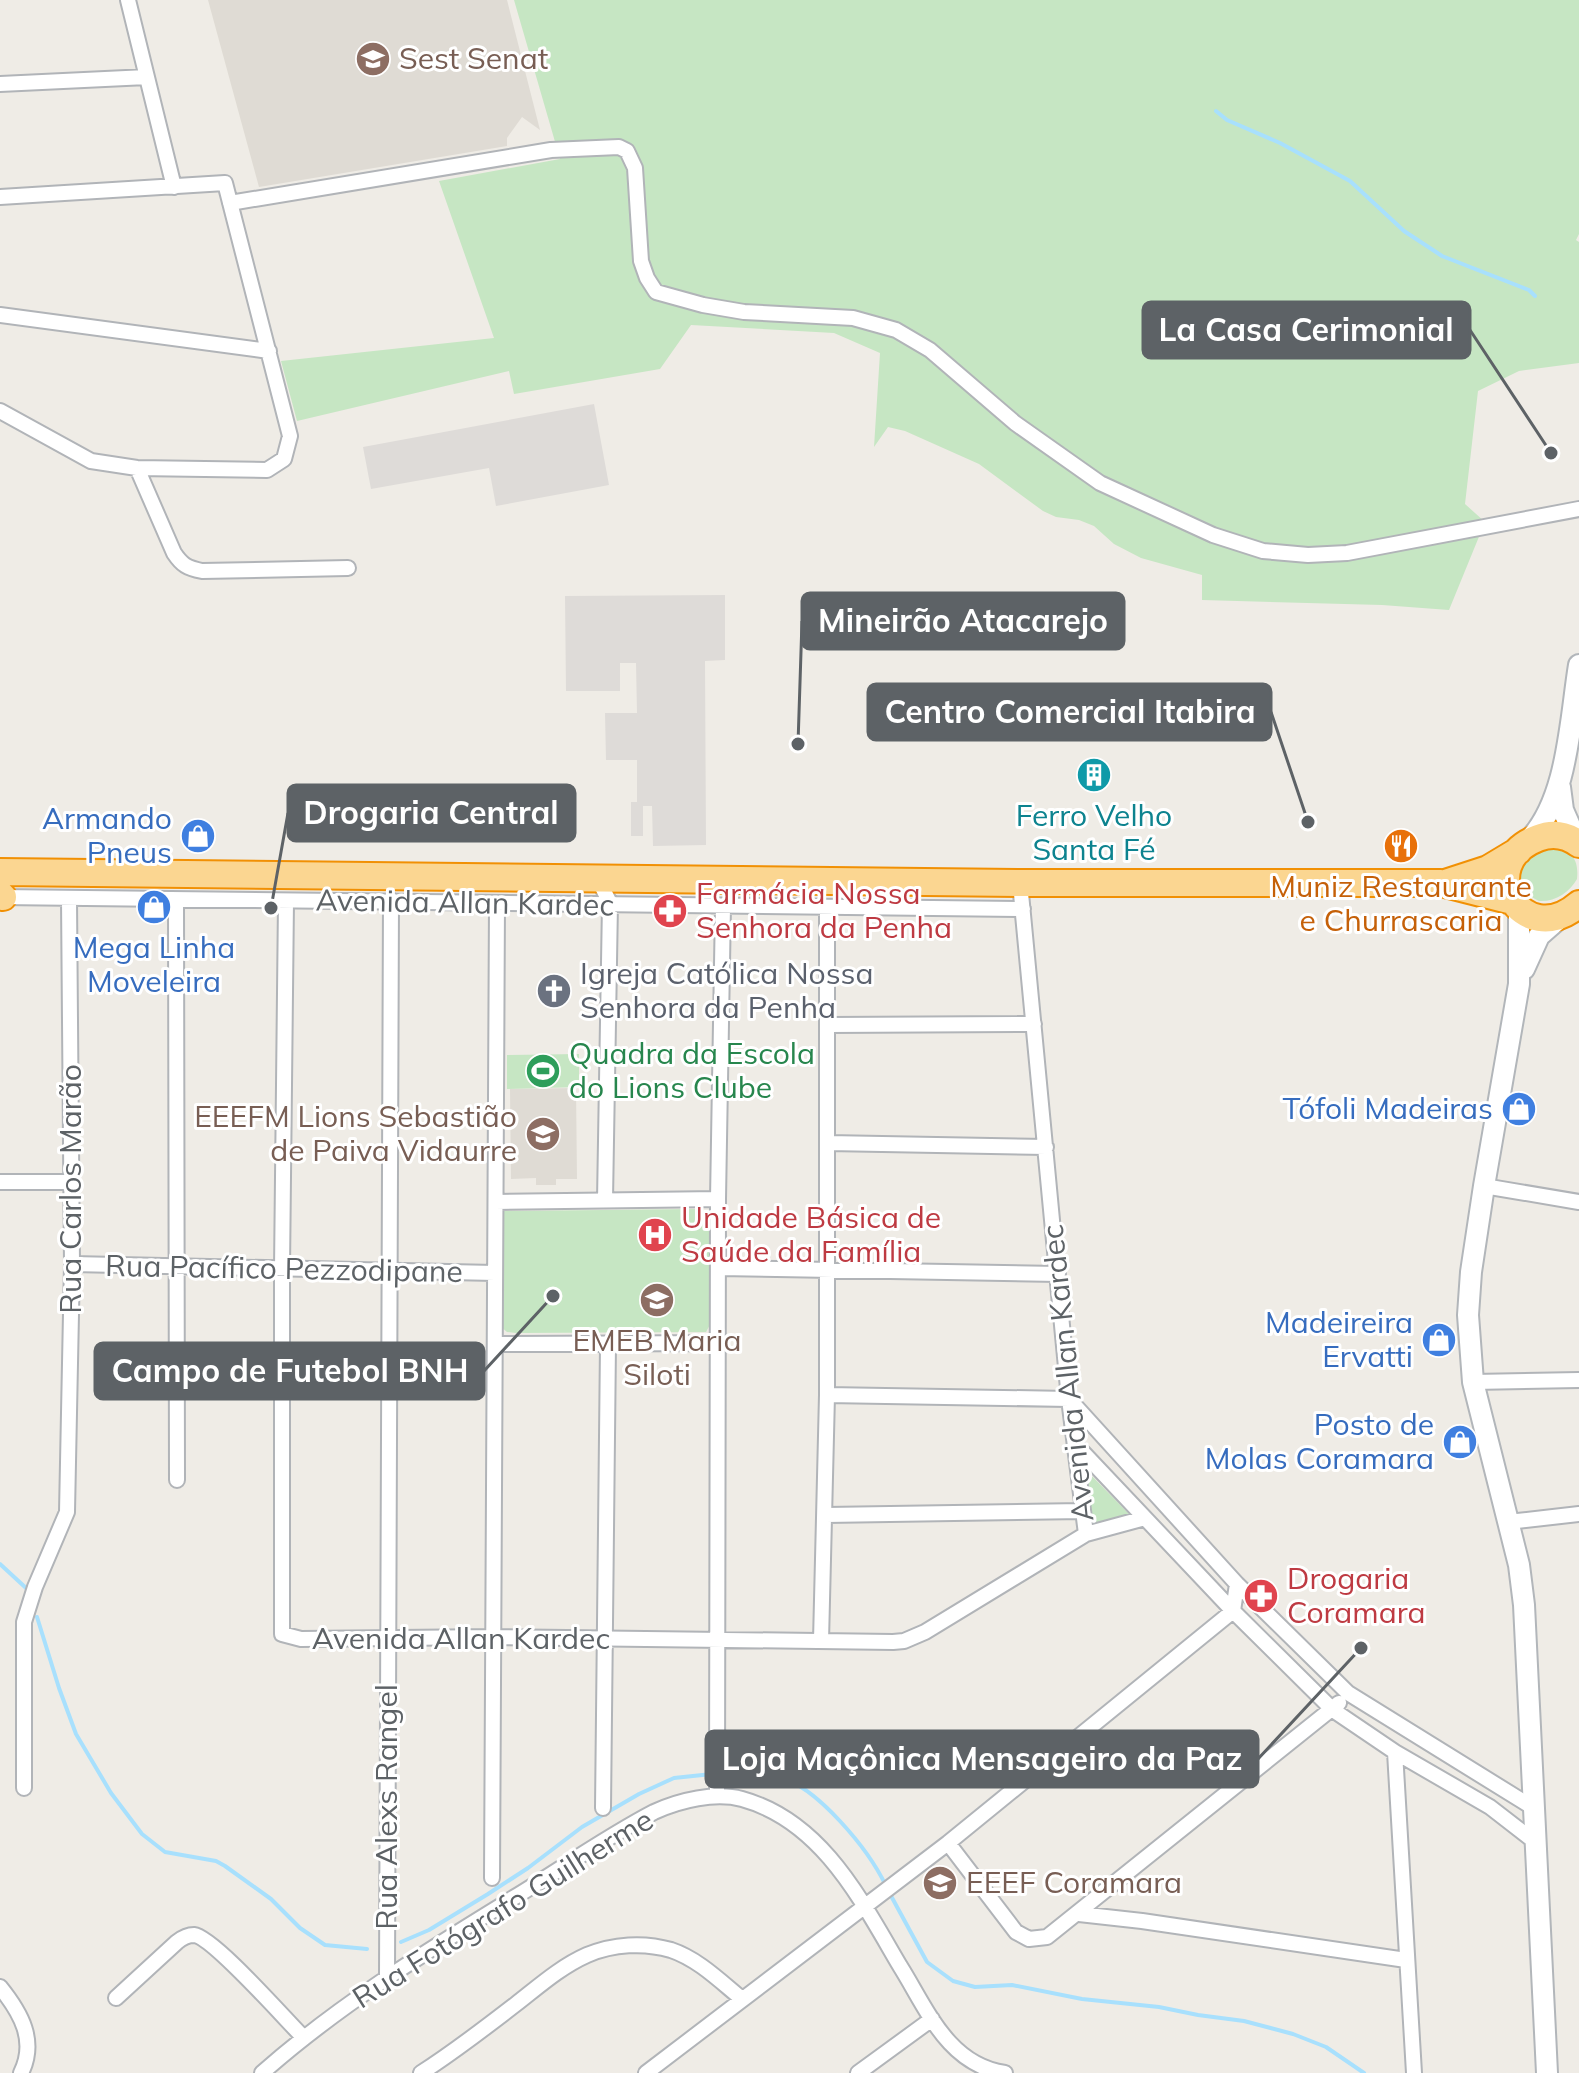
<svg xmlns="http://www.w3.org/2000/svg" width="1579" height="2073" viewBox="0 0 1579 2073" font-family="Mulish,sans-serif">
<rect width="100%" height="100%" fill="#efece6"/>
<path fill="#dedbd8" d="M594 404 609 485 496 506 489 468 371 489 363 447Z
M725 595V660L705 661 706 845 653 846 652 806H643V836H631V802H637V760H606L605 713H637L636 663H620V691H566L565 596Z"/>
<path fill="#dfdbd4" d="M208 0H507L540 130 522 117 507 138V146L259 187Z
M576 1088 577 1179H556V1185H536V1178L511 1179 510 1089Z"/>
<path fill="#c6e6c3" d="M514 0H1579V234L1576 240 1579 242V363L1519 371 1478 391 1465 504 1485 522 1449 610 1382 605 1202 600V575L1141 558 1114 544 1094 526 1079 520 1056 517 1043 511 979 464 905 431 888 427 874 447 880 353 834 333 691 325 660 369 514 394 509 371 297 421 281 361 494 338 439 181 560 159Z
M1556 844C1572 853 1579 859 1577 879 1569 893 1555 902 1539 901 1522 894 1511 873 1526 858 1533 852 1547 848 1556 844Z
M579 1054V1087L507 1089V1055Z
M696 1209 704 1211 712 1222V1321L706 1332 516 1333 507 1332 500 1326 502 1211Z
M1087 1471 1129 1514 1093 1526Z"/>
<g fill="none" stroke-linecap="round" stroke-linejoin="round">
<path stroke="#a8e0fd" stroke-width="4" d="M1216 111 1227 120 1280 143 1350 181 1404 231 1442 256 1529 290 1535 296
M0 1564 26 1588
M37 1617 59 1688 76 1734 111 1793 142 1834 165 1852 216 1861 225 1866 271 1899 300 1928 325 1945 367 1949
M720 1773C739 1771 759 1772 777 1776 817 1786 869 1850 886 1886
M890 1894 927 1962 953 1981 975 1987 1012 1985 1082 1999 1159 2007 1198 2015 1244 2021 1293 2034 1326 2047 1364 2073
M401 1942 429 1930 488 1894 528 1868 582 1827 639 1794 674 1778 712 1774"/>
<g stroke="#b1b4b8" stroke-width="18">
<path id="street" d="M128 0 174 187
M0 84 147 77
M0 197 225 183 290 436 284 459 267 470 137 468 91 461 0 411
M230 203 551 150 619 147 627 151 635 168 641 261 647 278 656 292 703 305 744 312 853 318 896 330 930 350 1015 423 1100 483 1213 535 1263 551 1308 555 1347 553 1579 509
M0 315 269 351
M137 468 174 553C182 565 187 568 202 571L348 568
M597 877 610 903 605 1200
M0 897 1023 909
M176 900 177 1480
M286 901 282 1269V1634L301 1639 494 1637 893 1642 904 1641 925 1632 1086 1534 1069 1399 1020 883
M828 1025 1034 1024
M828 1143 1046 1147
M0 1182H72
M1484 1186 1579 1202
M496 1202 718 1199
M72 1264 495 1273
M719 1268 1058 1274
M496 1344 719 1343
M1473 1382 1579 1380
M827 1395 1069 1399 1237 1584 1348 1693 1532 1807
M1076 1445 1233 1611 1333 1710 1395 1752 1490 1807 1534 1841
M826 1515 1083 1511
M1508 1522 1579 1514
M1086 1534 1145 1518
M821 1641 827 1395V907
M1395 1752 1414 2073
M24 1788V1622L35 1587 67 1512 72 1264 69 899
M717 1796 718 1199 723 906
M603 1808 608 1344
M948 1843 1016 1932 1029 1939 1047 1937 1339 1703
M492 1878 497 903
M1079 1914 1142 1921 1406 1960
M387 1976 391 900
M0 1987C21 2013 37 2041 21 2073
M116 1998 177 1942C182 1938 187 1935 194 1935 213 1937 285 2019 303 2037
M262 2073C340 2004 427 1951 515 1897 561 1869 606 1837 654 1812 680 1800 715 1792 742 1799 822 1821 861 1900 900 1966 927 2009 948 2065 1005 2073
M421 2073C454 2052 485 2028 516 2004 538 1987 560 1967 587 1955 613 1944 644 1942 671 1950 698 1959 720 1981 742 1999
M646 2073 948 1843 1233 1611 1237 1584
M858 2073 932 2019"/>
</g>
<g stroke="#b2b6ba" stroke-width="24">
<path id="secondary" d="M1560 787 1563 810 1577 842
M1527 842C1568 802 1570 720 1579 665
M1519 909V984L1484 1186 1471 1272 1468 1315 1473 1382 1519 1565 1524 1605 1547 2073
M1524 969 1539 936 1563 915"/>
</g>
<g stroke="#f19004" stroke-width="30">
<path id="highway" d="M1579 844C1567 835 1553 832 1538 838 1471 864 1522 953 1579 904
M0 872 1020 883H1441L1512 901
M1445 883 1488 869 1518 851
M0 894 3 897"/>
</g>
<use href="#street" stroke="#fff" stroke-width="14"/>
<use href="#secondary" stroke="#fff" stroke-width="20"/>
<use href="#highway" stroke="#fbd691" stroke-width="26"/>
</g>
<defs>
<g id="school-disc" transform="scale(1.8)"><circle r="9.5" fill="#8d6e63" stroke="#fff"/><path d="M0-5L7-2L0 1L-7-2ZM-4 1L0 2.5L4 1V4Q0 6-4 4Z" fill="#fff"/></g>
<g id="building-disc" transform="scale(1.8)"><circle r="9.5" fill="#0f9aa8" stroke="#fff"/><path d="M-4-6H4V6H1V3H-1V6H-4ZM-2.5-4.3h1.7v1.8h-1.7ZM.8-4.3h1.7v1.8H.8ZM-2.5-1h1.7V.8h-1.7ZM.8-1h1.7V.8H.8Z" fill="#fff"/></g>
<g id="shop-disc" transform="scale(1.8)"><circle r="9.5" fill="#3f7fe0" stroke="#fff"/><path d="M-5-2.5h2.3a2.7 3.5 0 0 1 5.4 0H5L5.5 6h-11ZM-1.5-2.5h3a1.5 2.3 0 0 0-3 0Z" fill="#fff"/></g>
<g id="restaurant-disc" transform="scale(1.8)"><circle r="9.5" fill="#e8710a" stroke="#fff"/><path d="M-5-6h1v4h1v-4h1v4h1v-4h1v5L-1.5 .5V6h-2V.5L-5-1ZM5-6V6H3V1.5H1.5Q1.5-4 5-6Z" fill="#fff"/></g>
<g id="pharmacy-disc" transform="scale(1.8)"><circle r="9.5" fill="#e0444e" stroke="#fff"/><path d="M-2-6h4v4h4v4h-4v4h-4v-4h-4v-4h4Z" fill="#fff"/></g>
<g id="church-disc" transform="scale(1.8)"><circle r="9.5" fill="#6b7280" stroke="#fff"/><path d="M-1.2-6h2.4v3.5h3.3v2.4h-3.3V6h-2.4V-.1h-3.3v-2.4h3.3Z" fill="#fff"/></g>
<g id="stadium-disc" transform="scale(1.8)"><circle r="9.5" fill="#2e9e5b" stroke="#fff"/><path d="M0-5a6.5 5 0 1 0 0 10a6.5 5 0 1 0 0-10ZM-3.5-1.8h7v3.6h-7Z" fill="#fff"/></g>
<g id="hospital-disc" transform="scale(1.8)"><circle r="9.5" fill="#e0444e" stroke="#fff"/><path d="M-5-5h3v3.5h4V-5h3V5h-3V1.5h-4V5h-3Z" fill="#fff"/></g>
</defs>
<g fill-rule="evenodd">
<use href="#school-disc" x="373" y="59"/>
<use href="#building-disc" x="1094" y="775"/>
<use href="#shop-disc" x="198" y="836"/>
<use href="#restaurant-disc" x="1401" y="846"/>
<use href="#shop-disc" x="154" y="907"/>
<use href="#pharmacy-disc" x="670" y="911"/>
<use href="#church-disc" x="554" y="991"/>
<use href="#stadium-disc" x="543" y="1071"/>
<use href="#shop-disc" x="1519" y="1109"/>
<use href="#school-disc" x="543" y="1134"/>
<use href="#hospital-disc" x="655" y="1235"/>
<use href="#school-disc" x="657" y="1300"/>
<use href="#shop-disc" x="1439" y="1340"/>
<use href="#shop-disc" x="1460" y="1442"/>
<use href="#pharmacy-disc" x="1261" y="1596"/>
<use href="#school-disc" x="940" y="1883"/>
</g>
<g text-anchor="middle" stroke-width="6" stroke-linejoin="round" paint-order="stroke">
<g font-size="30" fill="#785e54" stroke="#fff" text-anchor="start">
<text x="399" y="69">Sest Senat</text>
<text x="517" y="1127" text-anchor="end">EEEFM Lions Sebastião<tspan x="517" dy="34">de Paiva Vidaurre</tspan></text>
<text x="657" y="1351" text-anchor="middle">EMEB Maria<tspan x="657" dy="34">Siloti</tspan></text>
<text x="966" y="1893">EEEF Coramara</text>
</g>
<g font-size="30" fill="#0d838f" stroke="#fff">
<text x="1094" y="826">Ferro Velho<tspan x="1094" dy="34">Santa Fé</tspan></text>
</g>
<g font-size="30" fill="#366cbe" stroke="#fff" text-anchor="end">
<text x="172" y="829">Armando<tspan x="172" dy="34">Pneus</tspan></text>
<text x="154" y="958" text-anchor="middle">Mega Linha<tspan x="154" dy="34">Moveleira</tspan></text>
<text x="1493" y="1119">Tófoli Madeiras</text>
<text x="1413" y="1333">Madeireira<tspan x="1413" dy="34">Ervatti</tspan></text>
<text x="1434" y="1435">Posto de<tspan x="1434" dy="34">Molas Coramara</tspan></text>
</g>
<g font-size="30" fill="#c56008" stroke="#fff">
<text x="1401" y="897">Muniz Restaurante<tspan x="1401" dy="34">e Churrascaria</tspan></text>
</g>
<g font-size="30" fill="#be3a42" stroke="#fff" text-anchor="start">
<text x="696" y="904">Farmácia Nossa<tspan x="696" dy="34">Senhora da Penha</tspan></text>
<text x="681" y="1228">Unidade Básica de<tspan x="681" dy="34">Saúde da Família</tspan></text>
<text x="1287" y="1589">Drogaria<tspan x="1287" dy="34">Coramara</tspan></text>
</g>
<g font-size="30" fill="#5d6266" stroke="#fff">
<text transform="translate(465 903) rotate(1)" y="10">Avenida Allan Kardec</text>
<text transform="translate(71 1189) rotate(-90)" y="10">Rua Carlos Marão</text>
<text transform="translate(284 1269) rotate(1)" y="10">Rua Pacífico Pezzodipane</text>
<text transform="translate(1068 1373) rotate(-96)" y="10">Avenida Allan Kardec</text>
<text x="461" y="1649">Avenida Allan Kardec</text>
<text transform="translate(387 1807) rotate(-90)" y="10">Rua Alexs Rangel</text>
<text transform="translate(503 1909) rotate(-32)" y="10">Rua Fotógrafo Guilherme</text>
</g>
<g font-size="30" fill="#5b616d" stroke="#fff" text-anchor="start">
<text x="580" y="984">Igreja Católica Nossa<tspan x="580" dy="34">Senhora da Penha</tspan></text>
</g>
<g font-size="30" fill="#27864d" stroke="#fff" text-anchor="start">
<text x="569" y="1064">Quadra da Escola<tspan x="569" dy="34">do Lions Clube</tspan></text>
</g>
</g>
<path fill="none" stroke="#5d6266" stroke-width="3" d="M1551 453L1470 330M798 744L802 621M1308 822L1271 712M271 908L288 813M553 1296L484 1371M1361 1648L1258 1759"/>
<g fill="#5d6266" stroke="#fff" stroke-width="3">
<circle cx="1551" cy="453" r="8"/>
<circle cx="798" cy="744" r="8"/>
<circle cx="1308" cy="822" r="8"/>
<circle cx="271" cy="908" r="8"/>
<circle cx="553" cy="1296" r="8"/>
<circle cx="1361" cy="1648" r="8"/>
</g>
<g fill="#5d6266" stroke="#5d6266" stroke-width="3">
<rect x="1143" y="302" width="327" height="56" rx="8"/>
<rect x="802" y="593" width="322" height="56" rx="8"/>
<rect x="868" y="684" width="403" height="56" rx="8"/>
<rect x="288" y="785" width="287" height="56" rx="8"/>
<rect x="95" y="1343" width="389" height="56" rx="8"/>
<rect x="706" y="1731" width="552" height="56" rx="8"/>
</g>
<g font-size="32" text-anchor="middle" font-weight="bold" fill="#fff">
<text x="1306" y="341">La Casa Cerimonial</text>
<text x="963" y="632">Mineirão Atacarejo</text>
<text x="1070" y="723">Centro Comercial Itabira</text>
<text x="431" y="824">Drogaria Central</text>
<text x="290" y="1382">Campo de Futebol BNH</text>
<text x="982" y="1770">Loja Maçônica Mensageiro da Paz</text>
</g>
</svg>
